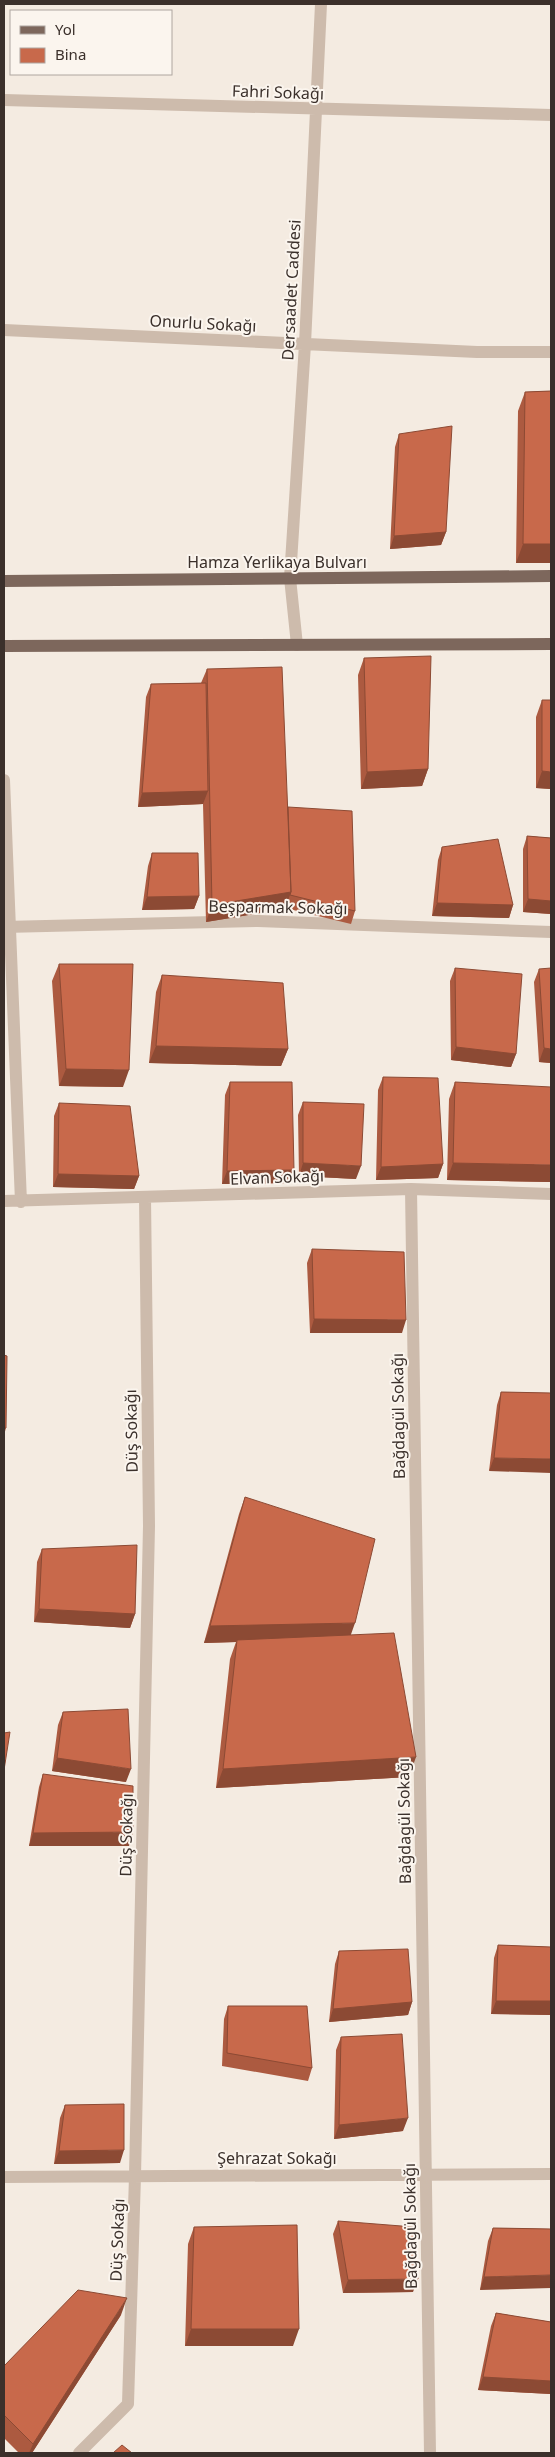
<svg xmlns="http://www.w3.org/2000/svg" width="555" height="2457" viewBox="0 0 555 2457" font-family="'Noto Sans',sans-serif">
<rect width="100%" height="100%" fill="#f4ebe1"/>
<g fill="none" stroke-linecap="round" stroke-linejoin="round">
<path stroke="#cdbbac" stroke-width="12" d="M4 100 551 115
M4 330 477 352H551
M297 645 290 578 305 344 321 4
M4 780 21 1202
M4 927 258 921 551 932
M411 1189 430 2453
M4 1201 411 1189 551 1194
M4 2177 551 2174
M79 2453 128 2404 135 2176 149 1526 145 1197"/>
<path stroke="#7d675c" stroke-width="12" d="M4 581 551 576
M4 646 551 644"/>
</g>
<path fill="#ac5a40" d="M551 391V563H516L518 411 525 392Z
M399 434 446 532 441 545 390 549 395 447Z
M364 658 428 769 422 786 361 789 358 675Z
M207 669 288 807 355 911 351 924 285 908V909L206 922 203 804 138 807 146 697 151 684 201 683Z
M542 700 551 789 536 788V717Z
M527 836 551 838V914L523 912V849Z
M442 847 513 905 509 918 432 916 438 860Z
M152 853 199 896 194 909 142 910 148 866Z
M59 964 123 1087 59 1086 52 981Z
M455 968 516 1054 511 1067 451 1060 450 981Z
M539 969 551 1063 539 1062 534 982Z
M162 975 288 1049 281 1066 149 1063 156 992Z
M383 1077 443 1164 438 1178 376 1180 378 1090Z
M230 1082 294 1170 289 1183 222 1184 225 1095Z
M455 1082 551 1182 447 1180 449 1099Z
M303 1102 356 1179 299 1176 298 1115Z
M59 1103 139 1176 134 1189 53 1187 54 1116Z
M312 1249 402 1333H310L307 1263Z
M4 1355 6 1428 4 1435Z
M501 1392 551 1393 489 1471 497 1405Z
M245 1497 351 1635 409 1777 216 1788 230 1659 236 1642 204 1643 239 1514Z
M42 1549 135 1614 130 1628 34 1622 37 1562Z
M63 1712 126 1782 52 1771 58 1725Z
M43 1774 129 1846H29L39 1787Z
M498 1945 551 1947V2015L491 2014 494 1958Z
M339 1951 412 2002 408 2015 329 2022 335 1964Z
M228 2006 312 2068 308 2081 222 2066 224 2019Z
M341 2037 403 2131 334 2139 336 2050Z
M65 2105 120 2163 54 2164 60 2118Z
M338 2221 413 2292 343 2293 333 2234Z
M194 2227 293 2346H185L188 2244Z
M493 2228 551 2229 480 2290 488 2241Z
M496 2313 551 2322V2394L478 2390 491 2326Z
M121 2315 32 2453H19L4 2438V2366Z"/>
<path fill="#8c4a34" d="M446 532 441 545 390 549 394 536Z
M523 544H551V563H516Z
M428 769 422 786 361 789 367 772Z
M542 771 551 772V789L536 788Z
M208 791 203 804 138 807 142 793Z
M291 892 285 909 206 922 212 905Z
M199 896 194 909 142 910 147 897Z
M528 899 551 901V914L523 912Z
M437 903 513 905 509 918 432 916Z
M156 1046 288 1049 281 1066 149 1063Z
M456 1047 516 1054 511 1067 451 1060Z
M544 1048 551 1049V1063L539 1062Z
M66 1069 129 1070 123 1087 59 1086Z
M303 1163 361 1166 356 1179 299 1176Z
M453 1163 551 1165V1182L447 1180Z
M443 1164 438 1178 376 1180 381 1167Z
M294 1170 289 1183 222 1184 227 1171Z
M58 1174 139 1176 134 1189 53 1187Z
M314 1319 406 1320 402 1333H310Z
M494 1458 551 1459V1473L489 1471Z
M39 1609 135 1614 130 1628 34 1622Z
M355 1623 349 1640H237L236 1642 204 1643 210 1626Z
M416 1757 409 1777 216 1788 223 1769Z
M57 1758 131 1769 126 1782 52 1771Z
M133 1832 129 1846H29L33 1833Z
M496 2001H551V2015L491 2014Z
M412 2002 408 2015 329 2022 333 2009Z
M408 2118 403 2131 334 2139 339 2125Z
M124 2150 120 2163 54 2164 59 2151Z
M551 2275V2288L480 2290 484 2277Z
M418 2279 413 2292 343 2293 348 2280Z
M127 2298 121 2315 32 2453H29L33 2444Z
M191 2329H299L293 2346H185Z
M483 2377 551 2381V2394L478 2390Z"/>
<path fill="#c8694b" stroke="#8c4a34" d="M551 391V544H523L525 392Z
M452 426 446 532 394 536 399 434Z
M431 656 428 769 367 772 364 658Z
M282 667 291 892 212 905 207 669Z
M206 683 208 791 142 793 151 684Z
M542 700H551V772L542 771Z
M288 807 352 811 355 911 290 895 291 892Z
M527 836 551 838V901L528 899Z
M498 839 513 905 437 903 442 847Z
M152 853H198L199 896 147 897Z
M59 964H133L129 1070 66 1069Z
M455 968 522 974 516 1054 456 1047Z
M551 968V1049L544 1048 539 969Z
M162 975 283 983 288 1049 156 1046Z
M383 1077 438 1078 443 1164 381 1167Z
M230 1082H292L294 1170 227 1171Z
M455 1082 551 1087V1165L453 1163Z
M303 1102 364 1104 361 1166 303 1163Z
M59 1103 130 1106 139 1176 58 1174Z
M312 1249 404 1252 406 1320 314 1319Z
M4 1355 7 1356 6 1428H4Z
M501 1392 551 1393V1459L494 1458Z
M245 1497 375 1539 355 1623 210 1626Z
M137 1545 135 1614 39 1609 42 1549Z
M394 1633 416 1757 223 1769 237 1640Z
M128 1709 131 1769 57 1758 63 1712Z
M10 1732 4 1770V1733Z
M43 1774 133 1786V1832L33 1833Z
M498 1945 551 1947V2001H496Z
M408 1949 412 2002 333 2009 339 1951Z
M228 2006H307L312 2068 227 2053Z
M402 2034 408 2118 339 2125 341 2037Z
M124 2104V2150L59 2151 65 2105Z
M338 2221 414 2227 418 2279 348 2280Z
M297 2225 299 2329H191L194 2227Z
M493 2228 551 2229V2275L484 2277Z
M78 2290 127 2298 33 2444 4 2415V2366Z
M496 2313 551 2322V2381L483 2377Z
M122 2445 132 2453H113Z"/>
<g text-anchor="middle" stroke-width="4" stroke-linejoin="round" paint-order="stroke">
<g font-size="16" fill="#3b302b" stroke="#fbf5ee">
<text transform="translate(278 92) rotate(2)" y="6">Fahri Sokağı</text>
<text transform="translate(291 290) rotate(-87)" y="6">Dersaadet Caddesi</text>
<text transform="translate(203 323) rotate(3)" y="6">Onurlu Sokağı</text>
<text x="277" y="568">Hamza Yerlikaya Bulvarı</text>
<text transform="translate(278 907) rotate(1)" y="6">Beşparmak Sokağı</text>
<text transform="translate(277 1177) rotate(-2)" y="6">Elvan Sokağı</text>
<text transform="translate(398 1416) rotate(-91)" y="6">Bağdagül Sokağı</text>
<text transform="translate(131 1431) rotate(-91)" y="6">Düş Sokağı</text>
<text transform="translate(404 1821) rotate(-91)" y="6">Bağdagül Sokağı</text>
<text transform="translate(126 1835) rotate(-89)" y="6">Düş Sokağı</text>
<text x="277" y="2164">Şehrazat Sokağı</text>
<text transform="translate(410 2226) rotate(-91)" y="6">Bağdagül Sokağı</text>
<text transform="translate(117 2240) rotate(-88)" y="6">Düş Sokağı</text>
</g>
</g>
<rect width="555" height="2457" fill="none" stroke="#3b302b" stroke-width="10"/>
<rect x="10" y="10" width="162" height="65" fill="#fbf5ee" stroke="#aea6a0"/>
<rect x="20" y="26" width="25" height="8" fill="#7d675c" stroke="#aea6a0"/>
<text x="55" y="35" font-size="15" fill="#3b302b">Yol</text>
<rect x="20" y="48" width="25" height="15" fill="#c8694b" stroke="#aea6a0"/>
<text x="55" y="60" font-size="15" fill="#3b302b">Bina</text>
</svg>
